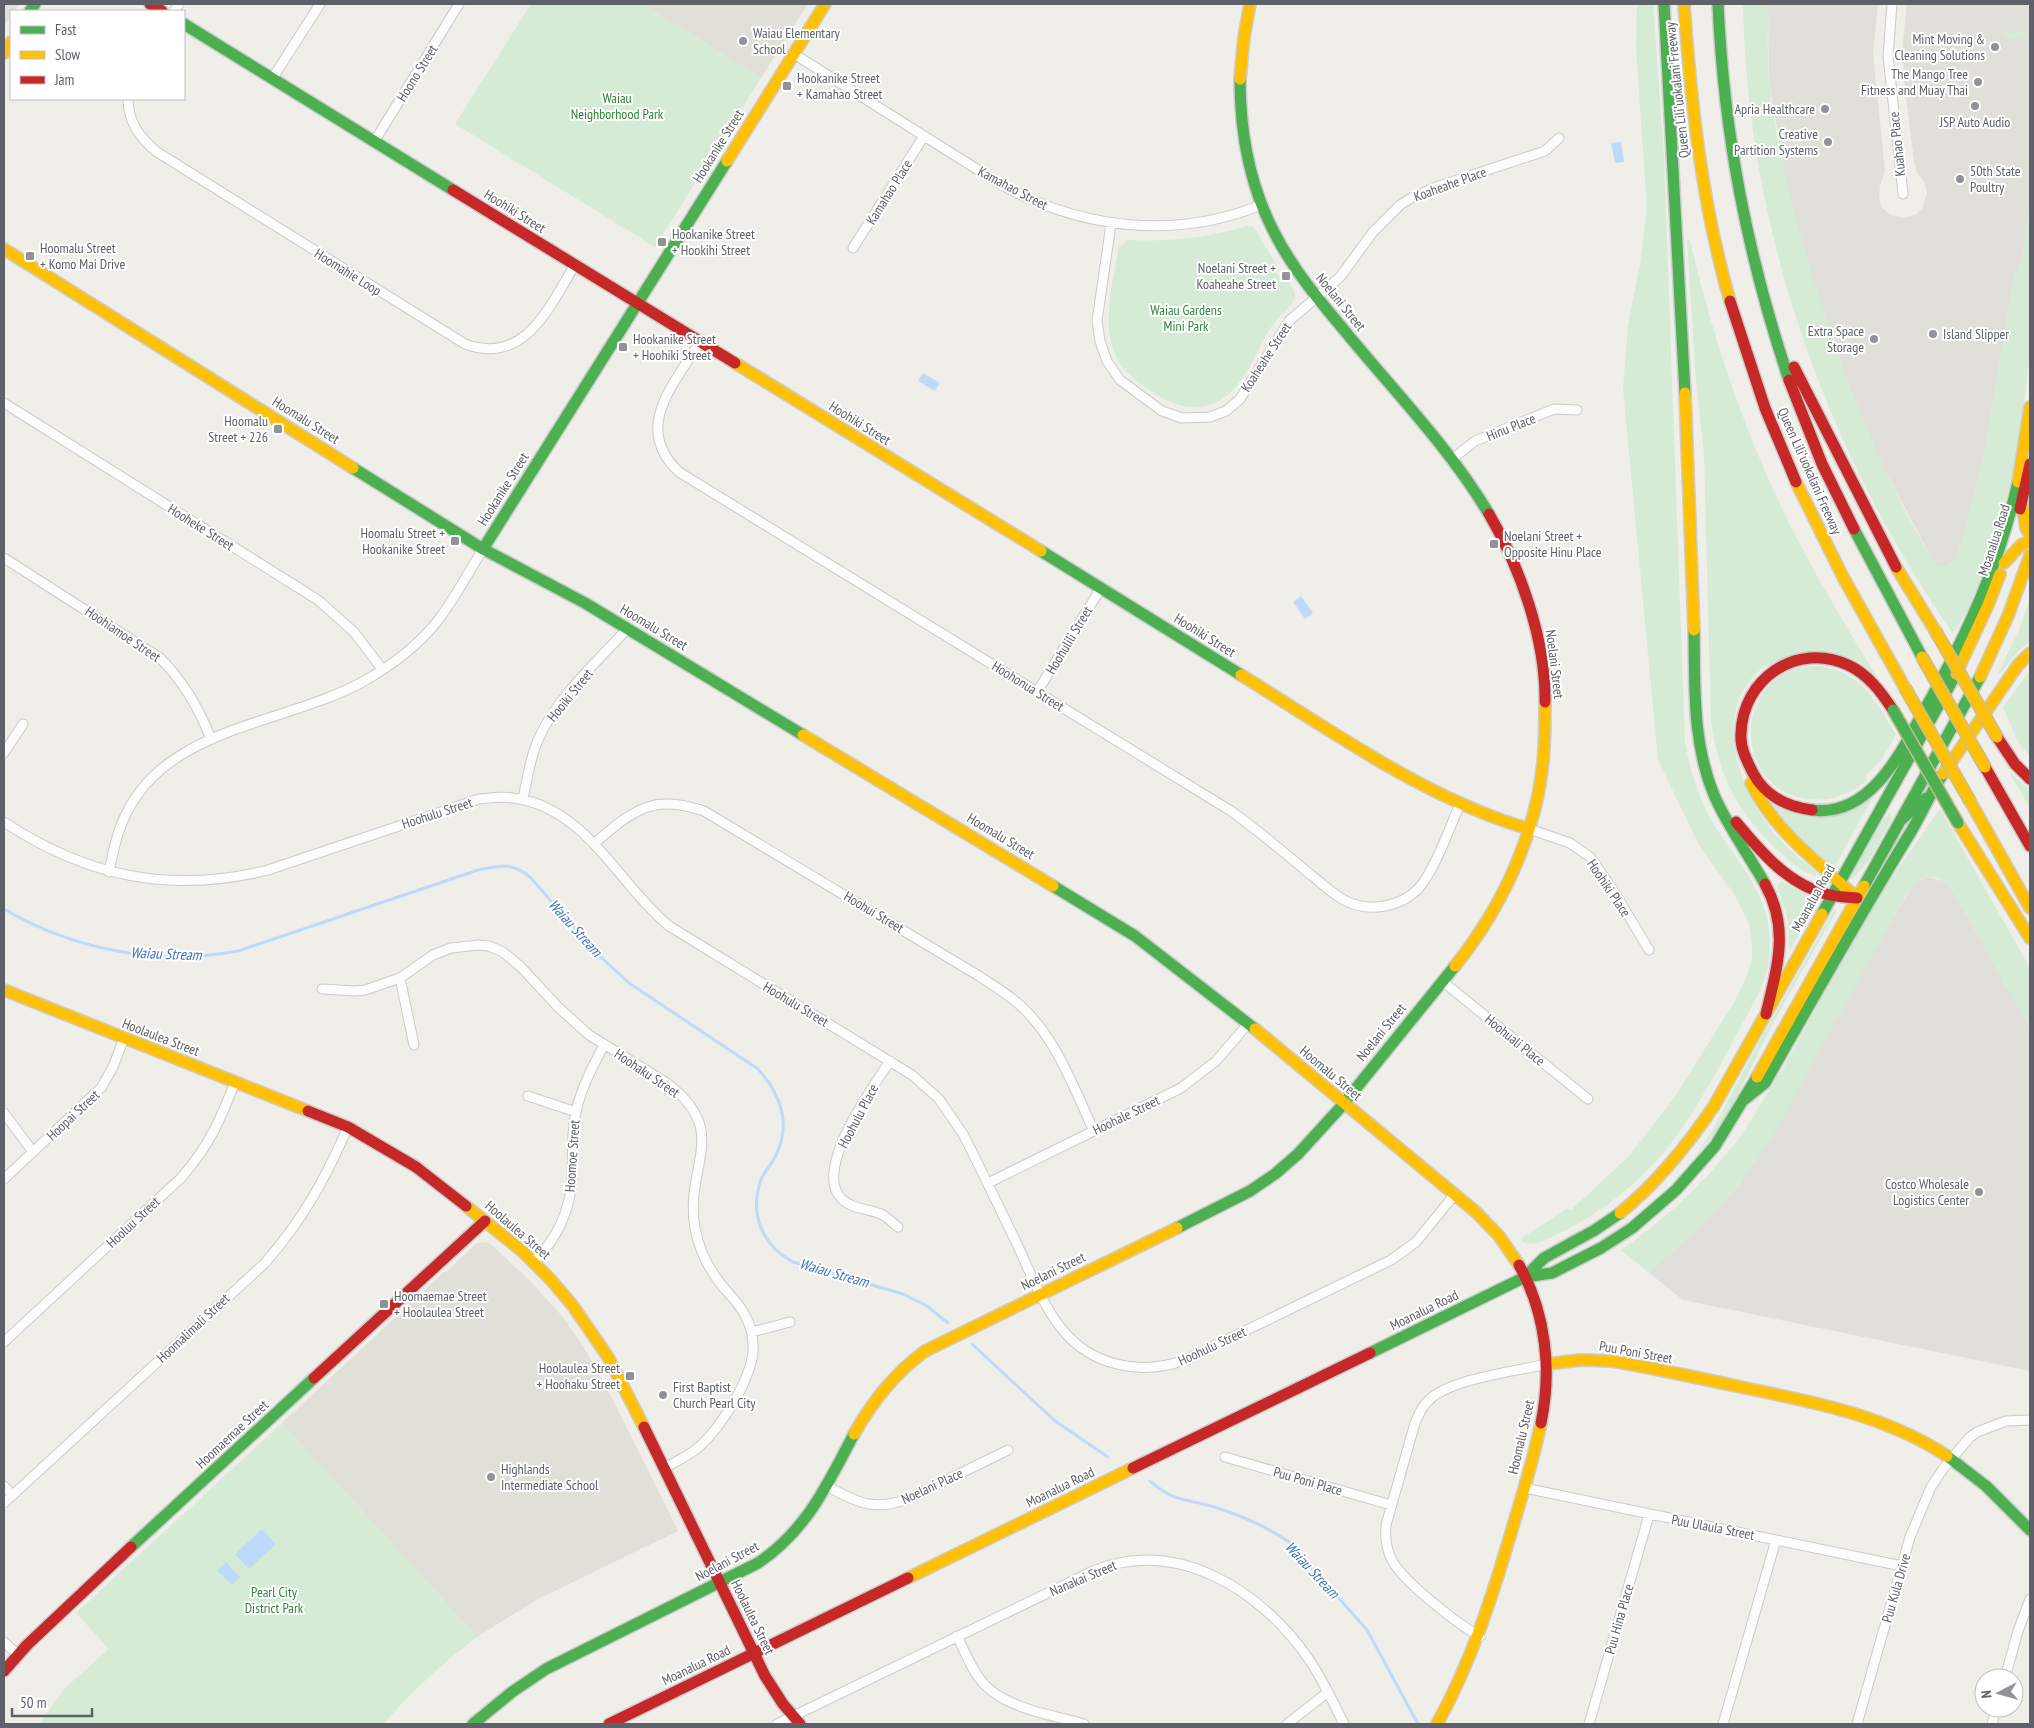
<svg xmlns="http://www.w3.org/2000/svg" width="2034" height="1728" viewBox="0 0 2034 1728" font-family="'PT Sans Narrow',sans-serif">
<rect width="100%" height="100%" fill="#efeee9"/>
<path fill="#e0dfda" d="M4 4H19L14 11H11V15L4 27Z
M1768 4H1878L1873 53 1885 172 1880 185 1879 198 1881 206 1886 211 1891 215 1904 218 1917 214 1922 209 1927 193 1925 184 1917 172 1914 161 1904 80 1903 43 1907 4H2030V205L2023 257 2014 277 1984 456 1976 490 1959 550 1954 560 1945 567 1938 566 1934 563 1881 462 1852 396 1809 268 1786 183 1769 80Z
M1929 877 1943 881 1950 886 2030 1028V1371L1683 1300 1648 1272 1696 1231 1739 1184 1911 887 1915 882Z"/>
<path fill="#e0dfd8" d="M643 4H808L761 78Z
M481 1242 489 1243 494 1247 529 1280 562 1316 583 1346 614 1402 678 1531 536 1600 477 1637 282 1423 444 1272 445 1273 475 1245Z"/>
<path fill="#d6ebd6" d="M531 4H643L761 78 655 247 455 124Z
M1637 4H1653L1664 157 1685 742C1689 765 1695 787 1705 808 1728 855 1769 885 1770 943 1770 960 1767 975 1760 991 1733 1040 1704 1101 1669 1146 1635 1189 1587 1224 1535 1244 1529 1244 1524 1244 1520 1239L1568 1208 1571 1210 1628 1157 1674 1098 1735 1001 1747 976 1752 959V945L1749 923 1734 894 1700 847 1658 760 1623 389 1628 325 1640 264 1647 209 1636 48Z
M1743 4H1768C1768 29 1767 54 1769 79 1777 155 1797 228 1820 300 1849 393 1885 478 1934 563L1938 566 1945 567 1954 560 1959 550 1976 490 1984 456 2014 277 2023 257 2030 205V353L2017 457 1991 555 1969 607 1953 634C1825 449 1747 229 1743 4Z
M2030 28V40L2003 37 2004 30 2028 33Z
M1247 226 1253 227 1256 230 1279 270 1276 273 1280 279 1284 277C1288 282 1295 289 1295 296 1295 305 1282 313 1276 320 1257 345 1247 387 1217 402 1198 411 1176 407 1159 396 1146 387 1130 378 1121 365 1098 331 1113 283 1119 246L1124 244 1125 240C1168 242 1206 238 1247 226Z
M1687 240H1690C1713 340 1746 437 1792 529 1818 580 1847 628 1877 677L1859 662 1765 666C1709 708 1738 789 1774 833 1787 848 1801 859 1816 872V876C1802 873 1791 862 1781 853 1739 815 1718 777 1711 720L1704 454 1696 382Z
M2030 599V642L2019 650 2000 674 1998 673 2018 632Z
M1820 666C1863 673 1875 700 1896 734L1882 759 1865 777 1867 780C1834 811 1777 806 1757 762 1742 729 1755 686 1790 671 1799 667 1809 666 1820 666Z
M2030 670V756L2018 742 2003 707Z
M2009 772 2030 790V808Z
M1873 797 1835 866C1812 860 1783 822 1771 803L1780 808Z
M1940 809 2030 968V1028L1950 886C1931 870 1917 877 1905 896L1772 1137 1755 1163 1726 1200 1696 1231 1648 1272 1621 1250C1667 1218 1711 1177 1744 1131 1756 1113 1767 1094 1778 1075L1779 1076 1876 896 1892 877Z
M1890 812 1892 819 1868 862 1851 880 1850 877C1863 855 1874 831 1890 812Z
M1781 881 1817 901 1789 952 1788 920 1777 885Z
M1835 908 1836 912C1814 950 1793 987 1772 1026 1747 1073 1732 1116 1695 1157L1713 1129 1751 1056Z
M282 1423 477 1637C442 1663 412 1692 383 1724H39L65 1688 109 1649 76 1613Z"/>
<path fill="#bedaf8" d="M1621 142 1624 162 1615 163 1611 143Z
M923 373 940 383 935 391 918 381Z
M1301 596 1313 613 1305 619 1293 602Z
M262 1529 276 1544 249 1569 235 1554Z
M226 1562 240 1577 232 1585 217 1570Z"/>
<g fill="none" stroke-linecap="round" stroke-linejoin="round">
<path stroke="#bedaf8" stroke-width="3" d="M4 909C74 950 158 966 238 951L478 870C501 865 514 862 532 879L594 951 629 983 758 1069C781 1094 792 1125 775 1157 771 1165 764 1172 761 1180 749 1214 762 1245 793 1262L903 1294 927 1306 948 1323
M972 1344 1055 1421 1108 1457
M1150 1481C1175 1503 1185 1498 1214 1507 1240 1515 1267 1527 1289 1542L1367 1630 1418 1724"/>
<g stroke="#cbcbca" stroke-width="11">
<path id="street" d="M1892 4 1888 56 1903 194
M174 11 179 4
M794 54 1002 185C1082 229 1175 240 1261 205
M272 79 320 4
M128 99C128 122 140 138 157 152L465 344C525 366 549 307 575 265
M374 142 459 4
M1111 224 1097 321 1100 341 1107 361 1120 380 1162 411 1182 418 1210 417 1226 411 1240 399 1289 321 1340 277 1373 232 1400 205 1411 198 1436 187 1545 151 1559 138
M853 248 924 136
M700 342C674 384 632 428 679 472L1231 811C1259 831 1285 853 1311 875 1323 884 1334 896 1348 902 1371 912 1400 907 1418 889 1434 872 1450 827 1460 804
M4 403 318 600 354 632 382 669
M1451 460 1475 441 1554 409 1577 410
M4 558 160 658C184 682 199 708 211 739
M1037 692 1101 588
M4 753 23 724
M523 799C527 780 530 758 538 740 557 697 596 663 627 629
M4 822C87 877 171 894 268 870L479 799C490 798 502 796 513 798 586 807 618 884 669 926L912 1075 939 1099 963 1134C982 1171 999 1207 1017 1244 1030 1272 1042 1304 1061 1328 1091 1366 1140 1376 1185 1360L1391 1260 1416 1242 1455 1194
M1529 829 1570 843 1590 857 1615 893 1649 950
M594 844C613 827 638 804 665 804 679 803 692 807 704 811L979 976C994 986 1010 995 1023 1008 1057 1040 1074 1089 1094 1131
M109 872C113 852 117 832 126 814 169 725 289 724 366 680 392 665 417 646 436 623 454 600 468 573 483 549
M400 978 414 1045
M1442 981 1588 1099
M322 989 355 991 365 990 400 978 433 955 451 948 478 945 489 946 503 952 521 967 558 1007 589 1035 667 1083C732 1133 684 1164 695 1228 699 1251 709 1270 724 1288 732 1297 740 1305 745 1315 751 1326 754 1339 753 1352 750 1381 721 1427 700 1446 689 1456 677 1461 664 1468
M890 1061C873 1087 813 1169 841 1198 852 1210 869 1208 883 1215 888 1218 893 1223 898 1227
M528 1096 576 1112
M4 1113 33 1152
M4 1179 101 1088 113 1067 124 1038
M988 1183 1181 1088 1216 1061 1248 1024
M534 1262C557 1239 571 1209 572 1177 573 1155 571 1133 576 1112 581 1088 593 1066 604 1045
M752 1332 790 1322
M4 1342 181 1178C209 1146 220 1121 235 1082
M1225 1457 1391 1505
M4 1486 12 1495
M827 1486C857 1503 876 1512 910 1498L1008 1450
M1524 1488 1902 1566
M4 1503 265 1263C304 1218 324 1181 348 1127
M957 1636C965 1652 972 1671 984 1684 1007 1709 1053 1715 1084 1724
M1480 1637C1457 1623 1406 1584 1393 1562 1386 1550 1385 1537 1386 1525L1415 1423C1419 1414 1422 1406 1429 1400 1450 1379 1516 1371 1547 1364
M4 1642 17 1654
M2005 1678 2018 1631 2030 1599
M777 1724 1093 1571C1176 1537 1260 1589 1308 1658 1322 1678 1333 1702 1344 1724
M1287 1724 1328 1692
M1589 1724 1649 1515
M1723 1724 1776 1540
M1857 1724 1910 1537 1931 1487 1943 1469 1969 1438 1977 1432 2006 1421 2030 1420
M1992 1724 1996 1708"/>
</g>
<g stroke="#cbcccb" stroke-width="14">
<path id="fast" d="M1664 4 1685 393
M1718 4C1724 136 1747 254 1789 380
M30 11 35 4
M184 24 453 190
M1240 79C1240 132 1249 184 1274 232 1292 268 1318 299 1344 330 1393 390 1449 447 1489 514
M353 468 483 549 585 603 803 735
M1854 529 1922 657
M483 549 727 161
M1041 551 1241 675
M1694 630C1695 685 1692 742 1714 795 1728 827 1748 854 1765 884
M1812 810C1871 818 1902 750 1925 709 1967 635 1999 565 2018 482
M1900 821 1926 798
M1053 886 1135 936 1255 1029
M1864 886 1980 677
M1822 914 1956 674
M1745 1099 1765 1083C1813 998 1861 913 1912 830 1923 811 1931 792 1943 774
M1177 1228 1250 1191 1275 1174 1298 1154 1340 1108 1455 966
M1525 1277 1552 1273 1601 1248 1632 1228 1676 1190 1715 1146 1757 1077
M1370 1353 1525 1277 1544 1258 1595 1230 1620 1213
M1947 1456 1986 1486 2030 1530
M131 1547 314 1378
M473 1724 512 1692 546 1669 758 1563C807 1530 827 1485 854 1434"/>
</g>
<g stroke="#cbcccb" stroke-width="14">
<path id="slow" d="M1684 4C1691 104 1702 204 1730 301
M4 53 11 42
M1240 79 1244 37 1250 4
M727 161 825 4
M4 249 353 468
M735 363 1041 551
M1685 393 1694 630
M1796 482 1843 577 1905 688
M2018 482 2030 407
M2022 502 2026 528 2030 535
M2004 563 2021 545 2030 541
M1896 567 1936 632
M1956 674 1988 605 2000 574
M1241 675C1332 731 1426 799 1529 829
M1980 677 2008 616 2030 555
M803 735 1053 886
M1943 774 2018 665 2030 653
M1751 783C1776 833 1817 861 1857 898
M1970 801 2030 908
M1958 823 2030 938
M1455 966C1504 905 1540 827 1544 748 1545 732 1545 717 1545 702
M4 990 308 1111
M1255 1029 1477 1213 1499 1236 1519 1265
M1757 1077 1864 886
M466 1206 522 1251 551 1280 573 1306 608 1357 644 1427
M1620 1213C1658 1182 1687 1146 1714 1106L1822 914
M1547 1364 1580 1360 1612 1361C1658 1369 1704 1379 1750 1389 1819 1403 1888 1417 1947 1456
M854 1434C873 1401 894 1374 925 1351L1177 1228
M908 1578 1133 1468
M1437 1724C1472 1661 1493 1594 1513 1526 1523 1492 1534 1458 1541 1423"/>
</g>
<g stroke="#cbcccb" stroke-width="14">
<path id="jam" d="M150 4 162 11
M453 190 735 363
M1730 301 1765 408 1796 482
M1794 367 1896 567
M1789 380 1822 464 1854 529
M2020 509 2030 464
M1489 514C1520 567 1546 640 1545 702
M1997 737 2015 764 2030 779
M1985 767 2030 846
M1812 810C1788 807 1765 796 1753 773 1747 761 1740 748 1741 734 1742 679 1797 641 1848 665 1868 674 1881 692 1893 710
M1736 822C1761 852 1789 886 1830 895 1838 897 1848 897 1857 898
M1765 884C1790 929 1777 967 1766 1014
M308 1111 348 1127 416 1167 466 1206
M1519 1265C1546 1313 1552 1370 1541 1423
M314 1378 485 1221
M644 1427 765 1676 783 1704 800 1724
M1133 1468 1370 1353
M4 1671 27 1645 131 1547
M609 1724 908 1578"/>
</g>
<use href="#street" stroke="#fdfcfc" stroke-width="9"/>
<use href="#fast" stroke="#4caf50" stroke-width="11"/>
<use href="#slow" stroke="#ffc107" stroke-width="11"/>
<use href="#jam" stroke="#c62828" stroke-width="11"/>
<g stroke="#c7bc95" stroke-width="14" stroke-linecap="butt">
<path id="fast-bridge" d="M1893 710 1958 823"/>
</g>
<g stroke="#c7bc95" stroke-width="14" stroke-linecap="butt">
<path id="slow-bridge" d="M1936 632 1997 737
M1922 657 1985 767
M1905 688 1970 801"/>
</g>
<use href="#fast-bridge" stroke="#4caf50" stroke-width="11"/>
<use href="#slow-bridge" stroke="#ffc107" stroke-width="11"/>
</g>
<g fill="#919295" stroke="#fff" stroke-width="2">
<circle cx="743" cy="41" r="5"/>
<circle cx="1995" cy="47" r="5"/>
<circle cx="1978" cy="82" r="5"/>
<rect x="782" y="81" width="10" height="10" rx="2.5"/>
<circle cx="1975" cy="106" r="5"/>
<circle cx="1825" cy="109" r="5"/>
<circle cx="1828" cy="142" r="5"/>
<circle cx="1960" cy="179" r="5"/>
<rect x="657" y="237" width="10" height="10" rx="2.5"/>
<rect x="25" y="251" width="10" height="10" rx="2.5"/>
<rect x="1281" y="271" width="10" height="10" rx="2.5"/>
<circle cx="1933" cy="334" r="5"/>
<circle cx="1874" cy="339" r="5"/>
<rect x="618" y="342" width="10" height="10" rx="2.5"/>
<rect x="273" y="424" width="10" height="10" rx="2.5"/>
<rect x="450" y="536" width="10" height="10" rx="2.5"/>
<rect x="1489" y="539" width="10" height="10" rx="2.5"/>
<circle cx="1979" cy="1192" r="5"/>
<rect x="379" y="1299" width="10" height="10" rx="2.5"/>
<rect x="625" y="1371" width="10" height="10" rx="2.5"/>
<circle cx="663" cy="1395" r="5"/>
<circle cx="491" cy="1477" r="5"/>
</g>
<g text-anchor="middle" stroke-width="4" stroke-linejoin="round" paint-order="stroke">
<g font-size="14" fill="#5e6168" stroke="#fff" text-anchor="start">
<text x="753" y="38">Waiau Elementary<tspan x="753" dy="16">School</tspan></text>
<text x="1985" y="44" text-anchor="end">Mint Moving &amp;<tspan x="1985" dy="16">Cleaning Solutions</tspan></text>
<text x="1968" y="79" text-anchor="end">The Mango Tree<tspan x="1968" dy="16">Fitness and Muay Thai</tspan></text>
<text x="797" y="83">Hookanike Street<tspan x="797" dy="16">+ Kamahao Street</tspan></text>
<text x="1815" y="114" text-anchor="end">Apria Healthcare</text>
<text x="1975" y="127" text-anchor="middle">JSP Auto Audio</text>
<text x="1818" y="139" text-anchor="end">Creative<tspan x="1818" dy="16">Partition Systems</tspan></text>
<text x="1970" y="176">50th State<tspan x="1970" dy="16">Poultry</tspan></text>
<text x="672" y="239">Hookanike Street<tspan x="672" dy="16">+ Hookihi Street</tspan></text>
<text x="40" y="253">Hoomalu Street<tspan x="40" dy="16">+ Komo Mai Drive</tspan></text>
<text x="1276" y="273" text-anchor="end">Noelani Street +<tspan x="1276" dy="16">Koaheahe Street</tspan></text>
<text x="1864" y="336" text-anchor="end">Extra Space<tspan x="1864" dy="16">Storage</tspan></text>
<text x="1943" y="339">Island Slipper</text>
<text x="633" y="344">Hookanike Street<tspan x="633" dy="16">+ Hoohiki Street</tspan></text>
<text x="268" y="426" text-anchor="end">Hoomalu<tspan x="268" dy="16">Street + 226</tspan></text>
<text x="445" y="538" text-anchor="end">Hoomalu Street +<tspan x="445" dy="16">Hookanike Street</tspan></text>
<text x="1504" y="541">Noelani Street +<tspan x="1504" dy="16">Opposite Hinu Place</tspan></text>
<text x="1969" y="1189" text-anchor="end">Costco Wholesale<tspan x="1969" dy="16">Logistics Center</tspan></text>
<text x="394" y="1301">Hoomaemae Street<tspan x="394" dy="16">+ Hoolaulea Street</tspan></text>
<text x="620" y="1373" text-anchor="end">Hoolaulea Street<tspan x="620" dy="16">+ Hoohaku Street</tspan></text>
<text x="673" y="1392">First Baptist<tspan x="673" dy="16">Church Pearl City</tspan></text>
<text x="501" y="1474">Highlands<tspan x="501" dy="16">Intermediate School</tspan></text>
</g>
<g font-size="14" fill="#5e6168" stroke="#fff">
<text transform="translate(417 73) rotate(-58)" y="5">Hoono Street</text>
<text transform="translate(1677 90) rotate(-96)" y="5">Queen Liliʻuokalani Freeway</text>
<text transform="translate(1897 144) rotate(-96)" y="5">Kuahao Place</text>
<text transform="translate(718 146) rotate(-58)" y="5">Hookanike Street</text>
<text transform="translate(1450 184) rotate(-20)" y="5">Koaheahe Place</text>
<text transform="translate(1013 188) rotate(28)" y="5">Kamahao Street</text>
<text transform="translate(889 192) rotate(-58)" y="5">Kamahao Place</text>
<text transform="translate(515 211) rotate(32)" y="5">Hoohiki Street</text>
<text transform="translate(348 272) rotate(32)" y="5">Hoomahie Loop</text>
<text transform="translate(1341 302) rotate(51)" y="5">Noelani Street</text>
<text transform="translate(1266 357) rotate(-57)" y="5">Koaheahe Street</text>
<text transform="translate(306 420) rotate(32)" y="5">Hoomalu Street</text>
<text transform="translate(860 423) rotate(32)" y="5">Hoohiki Street</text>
<text transform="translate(1511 427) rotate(-22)" y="5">Hinu Place</text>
<text transform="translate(1810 471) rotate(66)" y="5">Queen Liliʻuokalani Freeway</text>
<text transform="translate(503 489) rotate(-58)" y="5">Hookanike Street</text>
<text transform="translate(201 527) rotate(32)" y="5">Hooheke Street</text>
<text transform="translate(1994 540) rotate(-72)" y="5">Moanalua Road</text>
<text transform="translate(654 627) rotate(31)" y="5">Hoomalu Street</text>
<text transform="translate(123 634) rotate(34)" y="5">Hoohiamoe Street</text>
<text transform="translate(1205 635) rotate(32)" y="5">Hoohiki Street</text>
<text transform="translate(1069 640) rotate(-59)" y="5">Hoohulili Street</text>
<text transform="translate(1555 664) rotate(83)" y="5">Noelani Street</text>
<text transform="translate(1028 686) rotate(32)" y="5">Hoohonua Street</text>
<text transform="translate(570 695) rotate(-51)" y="5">Hooiki Street</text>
<text transform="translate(437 813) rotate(-18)" y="5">Hoohulu Street</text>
<text transform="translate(1001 836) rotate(31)" y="5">Hoomalu Street</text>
<text transform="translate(1609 888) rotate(56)" y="5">Hoohiki Place</text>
<text transform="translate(1813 898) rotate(-61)" y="5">Moanalua Road</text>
<text transform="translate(874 912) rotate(31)" y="5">Hoohui Street</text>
<text transform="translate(796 1004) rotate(31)" y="5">Hoohulu Street</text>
<text transform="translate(1381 1032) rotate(-51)" y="5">Noelani Street</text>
<text transform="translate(161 1037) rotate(21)" y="5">Hoolaulea Street</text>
<text transform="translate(1515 1040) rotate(39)" y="5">Hoohuali Place</text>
<text transform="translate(647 1073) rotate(34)" y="5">Hoohaku Street</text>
<text transform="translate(1331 1073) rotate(40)" y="5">Hoomalu Street</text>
<text transform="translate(73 1115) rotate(-43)" y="5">Hoopai Street</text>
<text transform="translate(1126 1115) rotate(-26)" y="5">Hoohale Street</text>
<text transform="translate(858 1116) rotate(-62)" y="5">Hoohulu Place</text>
<text transform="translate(572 1156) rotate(-86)" y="5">Hoomoe Street</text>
<text transform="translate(133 1222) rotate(-43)" y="5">Hooluu Street</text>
<text transform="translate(518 1230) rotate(41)" y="5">Hoolaulea Street</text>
<text transform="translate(1053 1271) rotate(-26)" y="5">Noelani Street</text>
<text transform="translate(1424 1310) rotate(-26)" y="5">Moanalua Road</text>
<text transform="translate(193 1328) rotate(-43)" y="5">Hoomalimali Street</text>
<text transform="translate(1212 1346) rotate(-25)" y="5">Hoohulu Street</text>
<text transform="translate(1636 1352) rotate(10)" y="5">Puu Poni Street</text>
<text transform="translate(232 1434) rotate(-43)" y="5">Hoomaemae Street</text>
<text transform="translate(1521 1437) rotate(-77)" y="5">Hoomalu Street</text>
<text transform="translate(1308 1481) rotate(16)" y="5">Puu Poni Place</text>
<text transform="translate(932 1486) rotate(-25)" y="5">Noelani Place</text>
<text transform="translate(1060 1487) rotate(-26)" y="5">Moanalua Road</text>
<text transform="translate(1713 1527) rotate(11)" y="5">Puu Ulaula Street</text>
<text transform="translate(727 1561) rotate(-28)" y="5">Noelani Street</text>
<text transform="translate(1083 1578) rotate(-23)" y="5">Nanakai Street</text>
<text transform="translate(1896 1588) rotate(-74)" y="5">Puu Kula Drive</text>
<text transform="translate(753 1617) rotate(64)" y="5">Hoolaulea Street</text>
<text transform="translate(1619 1619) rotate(-74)" y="5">Puu Hina Place</text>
<text transform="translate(696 1665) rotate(-26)" y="5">Moanalua Road</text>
</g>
<g font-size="14" fill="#30853b" stroke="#fff">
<text x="617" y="103">Waiau<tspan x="617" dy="16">Neighborhood Park</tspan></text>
<text x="1186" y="315">Waiau Gardens<tspan x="1186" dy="16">Mini Park</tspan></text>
<text x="274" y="1597">Pearl City<tspan x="274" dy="16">District Park</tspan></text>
</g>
<g font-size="15" font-style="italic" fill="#4073c2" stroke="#fff">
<text transform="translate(575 928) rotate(48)" y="5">Waiau Stream</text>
<text transform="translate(166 954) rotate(2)" y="5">Waiau Stream</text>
<text transform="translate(834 1273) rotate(16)" y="5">Waiau Stream</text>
<text transform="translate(1312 1570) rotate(47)" y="5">Waiau Stream</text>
</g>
</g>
<rect width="2034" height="1728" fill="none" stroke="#5e6168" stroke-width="10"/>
<rect x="10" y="10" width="175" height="90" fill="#ffffff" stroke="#bfc0c3"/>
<rect x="20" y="26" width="25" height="8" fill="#4caf50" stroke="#bfc0c3"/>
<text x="55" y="35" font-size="15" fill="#5e6168">Fast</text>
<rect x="20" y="51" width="25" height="8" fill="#ffc107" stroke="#bfc0c3"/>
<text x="55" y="60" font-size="15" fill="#5e6168">Slow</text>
<rect x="20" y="76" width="25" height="8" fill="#c62828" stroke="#bfc0c3"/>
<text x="55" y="85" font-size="15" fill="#5e6168">Jam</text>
<g transform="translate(1999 1693) rotate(264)"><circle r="24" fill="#ffffff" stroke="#bfc0c3"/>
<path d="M0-4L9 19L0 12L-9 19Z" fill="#919295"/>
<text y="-8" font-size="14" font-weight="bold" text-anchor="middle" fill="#5e6168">N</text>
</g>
<path d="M12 1708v8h80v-8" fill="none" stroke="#5e6168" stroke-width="2.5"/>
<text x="20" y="1708" font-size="15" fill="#5e6168" stroke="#ffffff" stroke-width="4" paint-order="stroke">50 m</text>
</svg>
